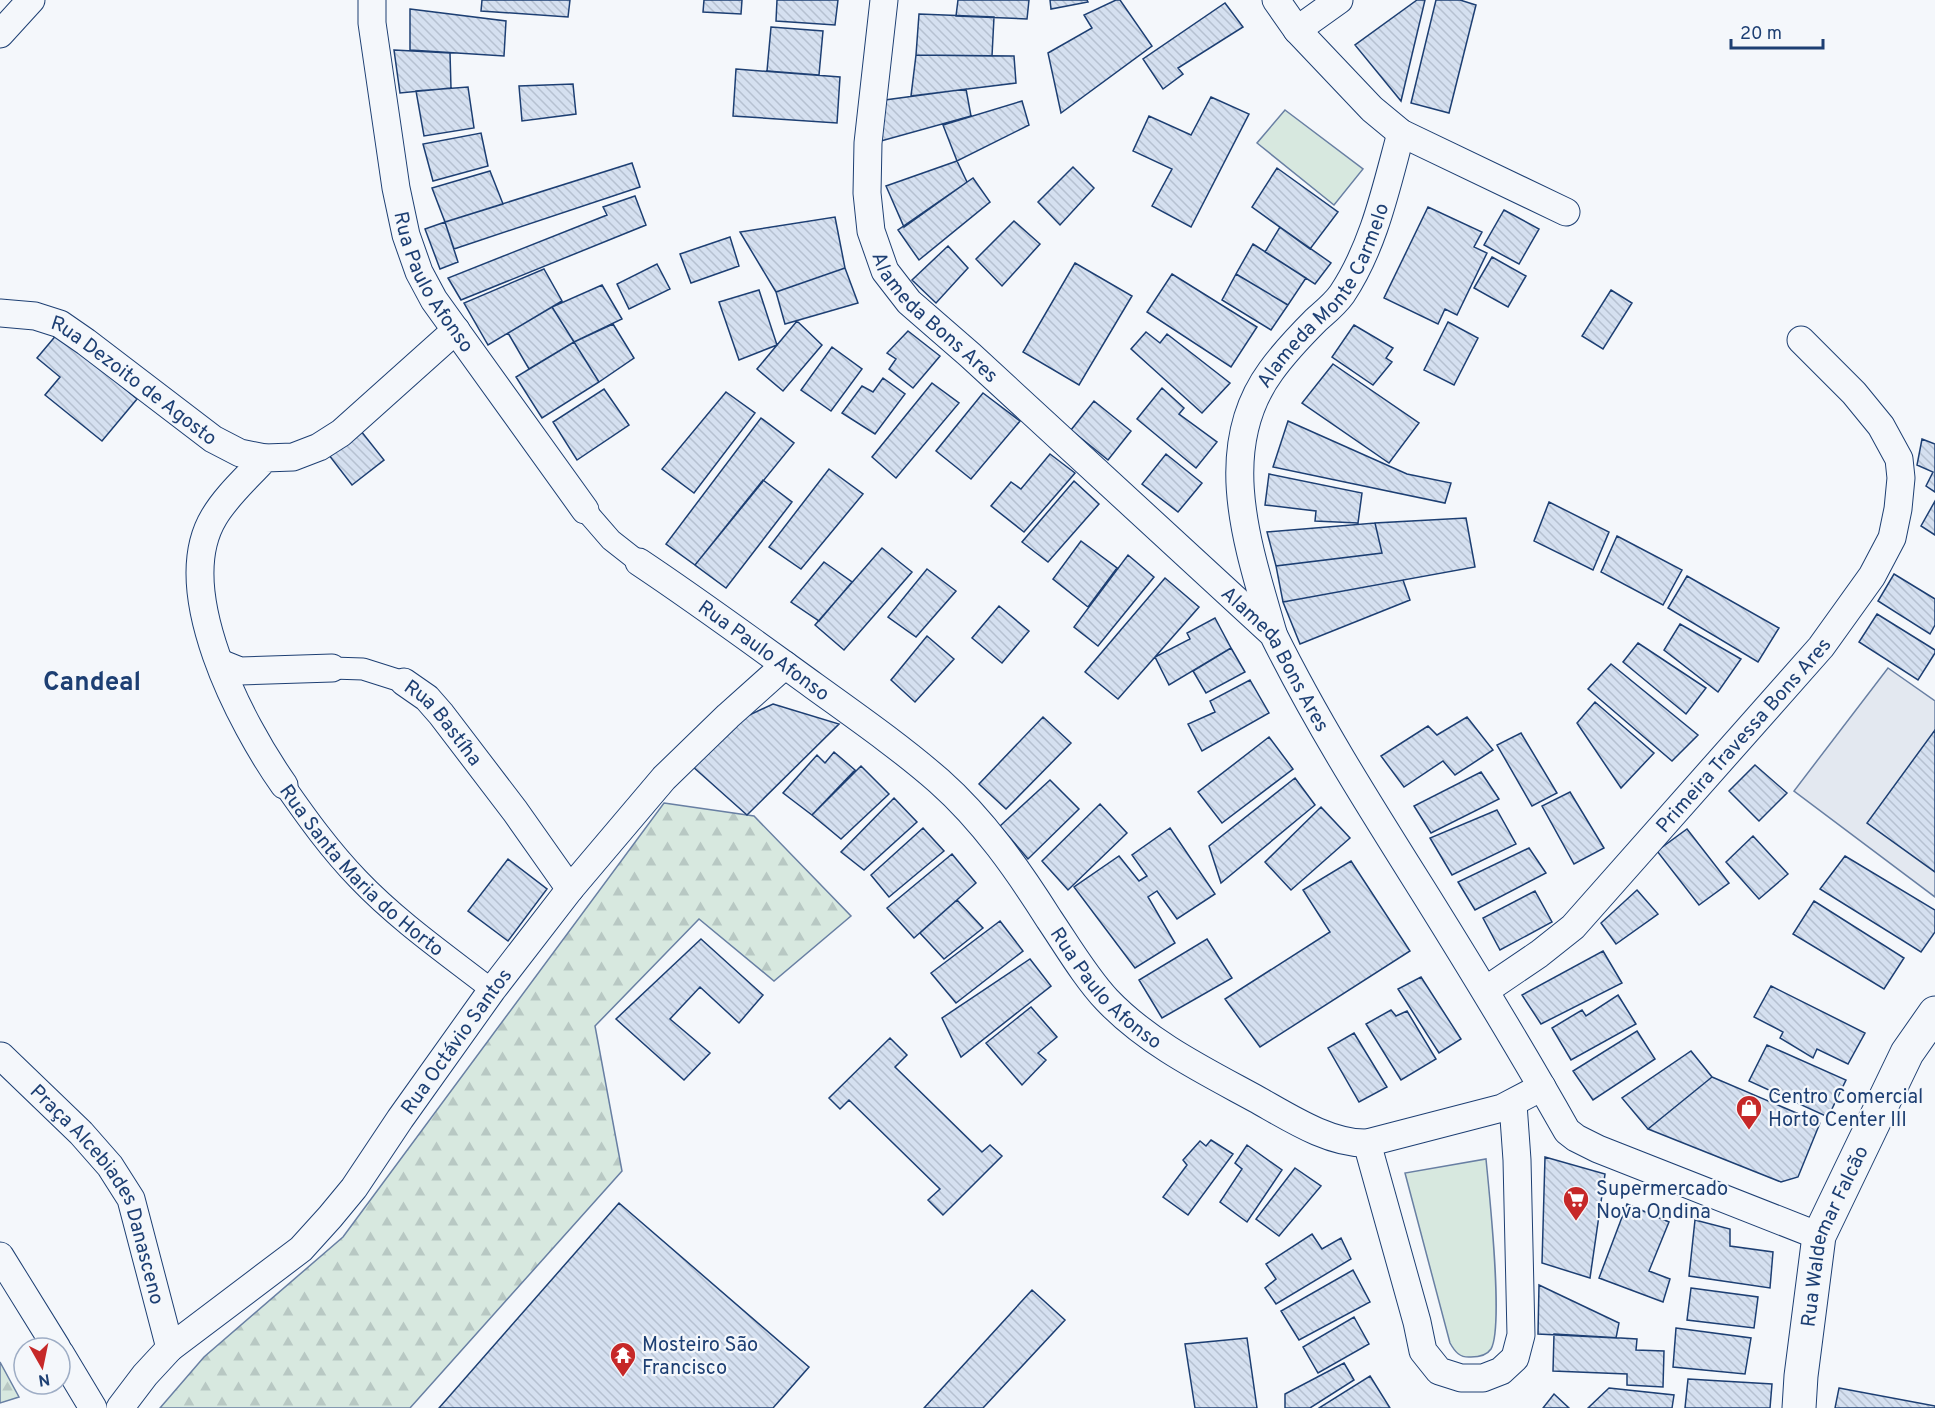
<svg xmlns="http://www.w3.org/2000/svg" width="1935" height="1408" viewBox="0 0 1935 1408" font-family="Overpass,sans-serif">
<defs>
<pattern id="forest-firs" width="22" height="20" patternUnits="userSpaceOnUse" patternTransform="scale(1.5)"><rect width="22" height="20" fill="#d7e8df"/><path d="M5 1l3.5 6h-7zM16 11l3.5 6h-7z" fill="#b8c8c3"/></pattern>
<pattern id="building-back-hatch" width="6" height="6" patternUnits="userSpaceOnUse" patternTransform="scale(1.5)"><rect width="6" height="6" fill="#d5e0f0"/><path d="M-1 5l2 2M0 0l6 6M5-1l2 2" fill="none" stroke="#b6c1d1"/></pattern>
</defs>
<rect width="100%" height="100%" fill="#f4f7fb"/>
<path fill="url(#forest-firs)" stroke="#687fa3" stroke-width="1.5" d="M664 803 754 816 851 916 774 981 699 919 595 1026 622 1171 410 1408H160L204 1357 343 1237Z
M0 1362 19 1397 0 1403Z"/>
<path fill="#d7e8df" stroke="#687fa3" stroke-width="1.5" d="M1285 110 1363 169 1334 205 1257 143Z
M1486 1159C1489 1191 1504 1327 1491 1349 1487 1355 1478 1357 1471 1357 1460 1358 1455 1352 1450 1343L1405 1173Z"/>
<path fill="#e3e8f0" stroke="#687fa3" stroke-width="1.5" d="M1888 668 1935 701V897L1794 791Z"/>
<path fill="url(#building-back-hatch)" stroke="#1d3f73" stroke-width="1.5" d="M482 0H570L568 17 481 11Z
M704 0H742L741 14 703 12Z
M777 0H838L835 25 776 21Z
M958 0H1029L1027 19 956 16Z
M1050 0H1087L1088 2 1051 9Z
M1116 0H1120L1152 46 1061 113 1048 53 1092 28 1084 15Z
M1417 0H1425L1401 101 1355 45Z
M1436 0H1460L1476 5 1449 113 1411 103Z
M1225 3 1243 27 1178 68 1183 74 1163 89 1143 59Z
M410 9 506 21 504 56 410 50Z
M919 14 994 17 992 56 916 55Z
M771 27 823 31 819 75 767 71Z
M394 50 450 53 451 88 400 93Z
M916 55 1014 56 1016 83 911 96Z
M736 69 840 77 837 123 733 116Z
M573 84 576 114 522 121 519 86Z
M468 87 474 128 424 136 416 91Z
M966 89 971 116 881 141 885 100Z
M1211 97 1249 114 1191 227 1152 206 1172 169 1133 151 1149 116 1191 135Z
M1022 101 1029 125 957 161 943 125Z
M481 133 488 166 433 181 423 144Z
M957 161 967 182 904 227 886 186Z
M632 163 640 187 454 249 445 222Z
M1073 167 1094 188 1060 225 1038 202Z
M1277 168 1338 212 1310 249 1252 207Z
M490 171 503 204 445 222 432 188Z
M973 178 990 202 919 260 898 230Z
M635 196 646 225 461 300 448 278 607 215 603 207Z
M1428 207 1482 232 1474 247 1487 253 1457 315 1445 309 1438 324 1384 298Z
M1504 210 1539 229 1519 264 1484 245Z
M835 217 845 268 776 292 740 232Z
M1014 221 1040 244 1002 286 976 259Z
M445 222 458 262 440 269 425 229Z
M1280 227 1331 263 1315 284 1265 252Z
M730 237 739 266 691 283 680 254Z
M1253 244 1306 278 1288 305 1236 274Z
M948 246 968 268 936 303 912 280Z
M1492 257 1526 276 1508 307 1474 288Z
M1075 263 1132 296 1079 385 1023 352Z
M657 264 670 289 629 309 617 284Z
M845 268 858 303 785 324 776 292Z
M544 269 562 301 488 345 464 303Z
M1172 274 1257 327 1231 367 1147 312Z
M1236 274 1288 305 1271 330 1222 300Z
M602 285 622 319 574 342 552 307Z
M759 290 777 345 739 360 719 302Z
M1611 290 1632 303 1603 349 1582 336Z
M552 307 574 342 529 369 508 333Z
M797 321 822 345 783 391 757 369Z
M1448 322 1478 338 1454 385 1424 370Z
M613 324 634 358 599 382 574 342Z
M1354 325 1393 348 1386 358 1392 362 1373 385 1332 357Z
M908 331 940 356 913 388 889 369 896 359 887 353Z
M1146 332 1160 343 1167 334 1230 383 1202 413 1131 349Z
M58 333 137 399 102 441 45 395 60 377 37 358Z
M574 342 599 382 542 418 516 377Z
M832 347 862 369 831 411 801 390Z
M1333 364 1419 423 1389 463 1302 403Z
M883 378 905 394 875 434 842 413 862 386 873 392Z
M932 383 959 403 896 478 872 457Z
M1162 388 1184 408 1179 414 1217 442 1196 468 1137 419Z
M604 389 629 425 577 460 553 422Z
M726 392 755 413 694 493 662 469Z
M983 393 1020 421 971 479 936 451Z
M1094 401 1131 431 1108 460 1071 430Z
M761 418 794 443 695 565 666 544Z
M1288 421 1407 474 1451 483 1445 503 1273 467Z
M357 426 384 460 352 485 325 450Z
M1922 439 1935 444V492L1926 486 1933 472 1917 465Z
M1050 454 1075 473 1024 532 991 506 1011 482 1021 489Z
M1166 454 1202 483 1178 512 1142 484Z
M829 469 863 494 801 569 769 547Z
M1269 474 1362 493 1358 523 1315 521 1316 511 1265 505Z
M763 480 792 502 726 588 695 565Z
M1074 481 1099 504 1048 562 1022 542Z
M1935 501V535L1921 526Z
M1549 502 1609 532 1593 570 1534 541Z
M1466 518 1475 567 1283 602 1276 566 1382 553 1375 523Z
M1375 523 1382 553 1276 566 1267 532Z
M1617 536 1682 570 1663 605 1601 572Z
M1081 541 1117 568 1088 607 1053 579Z
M882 548 912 572 844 650 815 625Z
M1128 555 1154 577 1098 646 1074 627Z
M824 562 852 582 819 621 791 602Z
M927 569 956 591 916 637 888 617Z
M1894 574 1935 599V625L1930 634 1878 601Z
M1687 576 1779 628 1758 662 1668 608Z
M1165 578 1199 607 1118 699 1085 672Z
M1403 580 1410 600 1300 644 1283 602Z
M999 606 1029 631 1002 663 972 638Z
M1877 614 1935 650V653L1918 680 1859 642Z
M1215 618 1231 648 1169 685 1155 657 1190 639 1187 633Z
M1680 624 1741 659 1718 692 1664 650Z
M927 636 954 659 915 702 891 680Z
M1638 643 1706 688 1686 714 1623 662Z
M1231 648 1245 672 1206 693 1193 671Z
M1611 664 1698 735 1672 761 1588 689Z
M1250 680 1269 713 1202 751 1188 724 1215 712 1210 701Z
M1595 702 1654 753 1621 788 1577 723Z
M773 704 839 724 747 815 692 766 728 725Z
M1043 717 1071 743 1006 809 979 784Z
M1467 717 1493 750 1455 775 1443 761 1404 787 1381 756 1428 726 1437 735Z
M1935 730V872L1867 823Z
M1521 733 1557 793 1532 806 1497 745Z
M1269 737 1293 769 1222 823 1198 792Z
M834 752 855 770 812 815 783 793 817 755 825 763Z
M1755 765 1787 793 1759 821 1729 791Z
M861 766 889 794 841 839 812 815Z
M1481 772 1499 799 1431 833 1414 806Z
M1295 778 1315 805 1221 883 1209 846Z
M1050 780 1079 809 1028 859 1000 826Z
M1570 792 1604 848 1574 864 1542 806Z
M894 798 917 822 864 870 841 852Z
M1100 804 1127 833 1068 890 1042 861Z
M1321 807 1350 838 1291 890 1265 862Z
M1497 810 1516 844 1452 875 1430 838Z
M923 828 944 851 889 897 871 875Z
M1170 828 1215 894 1177 919 1157 891 1148 897 1175 943 1135 968 1074 887 1119 856 1139 881 1147 876 1132 855Z
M1687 829 1729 883 1699 905 1657 851Z
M1753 836 1788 874 1759 899 1726 862Z
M1529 848 1546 873 1475 910 1458 882Z
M952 854 976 883 914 938 887 908Z
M1845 856 1935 910V932L1921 952 1820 889Z
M508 859 547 889 508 941 468 911Z
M1351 861 1410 951 1260 1047 1225 999 1330 932 1303 890Z
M1637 890 1658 914 1616 944 1601 923Z
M1535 891 1552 922 1500 950 1483 918Z
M957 900 983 928 944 959 920 933Z
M1814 901 1904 958 1884 989 1793 934Z
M1000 921 1023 951 956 1003 931 973Z
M701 939 763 995 739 1023 700 987 670 1019 710 1053 684 1080 616 1019Z
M1207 939 1232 978 1162 1018 1139 980Z
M1603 951 1622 983 1541 1024 1522 995Z
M1030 959 1051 986 961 1057 942 1018Z
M1421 977 1461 1039 1439 1053 1398 989Z
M1771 986 1865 1033 1848 1064 1817 1049 1813 1058 1780 1038 1783 1032 1754 1017Z
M1618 995 1636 1024 1571 1060 1552 1028 1582 1010 1586 1016Z
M1031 1007 1057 1037 1038 1053 1046 1060 1022 1085 986 1043Z
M1391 1010 1396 1016 1407 1011 1436 1059 1401 1080 1366 1024Z
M1637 1031 1655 1059 1593 1100 1573 1071Z
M1354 1033 1387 1087 1359 1102 1328 1048Z
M890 1038 907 1055 895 1067 982 1152 990 1145 1002 1156 943 1215 928 1200 940 1189 849 1100 840 1109 829 1098Z
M1767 1045 1846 1080 1828 1117 1749 1081Z
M1691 1051 1712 1077 1648 1129 1622 1098Z
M1712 1077 1820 1123 1798 1177 1781 1182 1648 1129Z
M1211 1140 1233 1154 1188 1215 1163 1197 1187 1165 1183 1160 1200 1141 1206 1146Z
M1247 1145 1282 1170 1247 1222 1220 1202 1242 1169 1235 1163Z
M1545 1157 1605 1174 1590 1278 1542 1263Z
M1295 1168 1321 1186 1279 1236 1256 1219Z
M619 1203 809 1367 773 1408H439Z
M1627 1204 1669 1222 1649 1271 1670 1279 1663 1302 1599 1278Z
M1695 1220 1730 1229V1246L1773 1252 1770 1288 1689 1276Z
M1312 1234 1322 1249 1341 1238 1351 1259 1276 1304 1265 1288 1276 1279 1266 1264Z
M1353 1270 1370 1302 1299 1340 1281 1311Z
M1539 1285 1619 1323 1616 1338 1538 1334Z
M1691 1288 1758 1297 1754 1328 1687 1320Z
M1032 1290 1065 1320 983 1408H924Z
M1354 1317 1369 1344 1318 1373 1303 1347Z
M1676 1328 1751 1338 1745 1374 1673 1367Z
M1554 1334 1637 1339 1636 1350 1664 1351 1663 1387 1627 1385V1374L1553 1371Z
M1247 1338 1257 1408H1195L1185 1344Z
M1344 1363 1354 1380 1310 1408H1285V1394Z
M1370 1376 1390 1408H1319Z
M1688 1379 1772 1384 1770 1408H1685Z
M1609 1388 1674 1395 1672 1408H1588Z
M1839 1388 1935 1406V1408H1835Z
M1554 1394 1569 1408H1543Z"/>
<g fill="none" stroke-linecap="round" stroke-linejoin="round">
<g stroke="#1d3f73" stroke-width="23">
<g id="pedestrian">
<path d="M585 510 611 540 639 562"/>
<path d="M332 668 363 669 404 682"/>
<path id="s1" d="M284 785C307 818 330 850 358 879 398 921 447 955 492 990"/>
</g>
</g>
<g stroke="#1d3f73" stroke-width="29">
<g id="minor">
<path id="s2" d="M372 0V23L396 188 406 235 419 272 434 300 585 510"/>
<path id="s3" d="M884 0 868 143 867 193 871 231 885 271 909 302 970 355 1273 634C1318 725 1373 811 1427 897 1475 974 1522 1051 1567 1131L1576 1138 1598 1149 1819 1236"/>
<path d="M1276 0 1297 30 1372 109 1401 133 1566 212"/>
<path d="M1297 30 1339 0"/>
<path d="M0 34 31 0"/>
<path id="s4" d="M0 313 35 316 60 324 86 342 213 439 240 453 265 458"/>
<path id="s5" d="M639 562C699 602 756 644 814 686 857 717 900 747 939 781 983 820 1018 870 1049 919 1066 944 1086 978 1107 1000 1149 1044 1205 1071 1258 1100 1290 1118 1330 1144 1367 1143L1502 1108 1542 1087"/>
<path id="s6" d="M1273 633C1249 549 1213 450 1271 371 1284 353 1300 336 1316 320 1325 312 1335 304 1342 294 1374 246 1386 188 1401 133"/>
<path d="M220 663 240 671 332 668"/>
<path id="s7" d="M404 682 427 698 441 714 515 811 570 889"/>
<path d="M284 785C241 724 170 590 214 517 227 495 248 477 265 458L293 457 319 447 341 433 456 330"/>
<path id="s8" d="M1486 990 1539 954 1573 927 1821 647 1872 576 1892 538 1898 509 1901 478 1899 459 1881 426 1854 393 1801 340"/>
<path id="s9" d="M1 1056 81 1133 110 1166 131 1199 170 1348"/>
<path d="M1367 1143 1417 1322 1423 1351 1439 1371 1461 1378H1483L1501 1371 1515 1358 1521 1335 1517 1160 1513 1104"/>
<path d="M0 1256 57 1348"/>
<path d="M60 1353 93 1408"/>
<path id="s10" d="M120 1408 145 1375 170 1348 301 1249 330 1217 354 1188 400 1119 492 990 570 889 664 778 728 716 785 665"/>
</g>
</g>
<g stroke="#1d3f73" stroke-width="35">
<g id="tertiary">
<path id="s11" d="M1799 1408 1801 1376 1819 1236 1907 1053 1935 1013"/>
</g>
</g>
<use href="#pedestrian" stroke="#f4f7fb" stroke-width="21"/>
<use href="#minor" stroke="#f4f7fb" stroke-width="27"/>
<use href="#tertiary" stroke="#f4f7fb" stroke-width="33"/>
</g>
<defs>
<g id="shop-pin" transform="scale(1.35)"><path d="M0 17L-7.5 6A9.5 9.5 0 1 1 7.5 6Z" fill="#c62828" stroke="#f4f7fb"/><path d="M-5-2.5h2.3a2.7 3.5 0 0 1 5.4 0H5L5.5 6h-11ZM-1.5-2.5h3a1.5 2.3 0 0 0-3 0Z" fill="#fff"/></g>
<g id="supermarket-pin" transform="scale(1.35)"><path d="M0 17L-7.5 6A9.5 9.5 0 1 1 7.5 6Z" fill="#c62828" stroke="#f4f7fb"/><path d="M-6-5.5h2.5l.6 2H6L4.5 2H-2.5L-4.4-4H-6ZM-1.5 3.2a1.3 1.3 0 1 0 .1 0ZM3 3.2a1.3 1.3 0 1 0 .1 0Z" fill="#fff"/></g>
<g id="temple-pin" transform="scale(1.35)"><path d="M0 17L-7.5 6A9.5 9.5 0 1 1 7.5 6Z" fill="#c62828" stroke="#f4f7fb"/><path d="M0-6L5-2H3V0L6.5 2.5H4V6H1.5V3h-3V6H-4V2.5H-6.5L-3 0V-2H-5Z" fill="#fff"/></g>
</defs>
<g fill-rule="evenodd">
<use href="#shop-pin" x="1749" y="1108"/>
<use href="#supermarket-pin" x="1576" y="1199"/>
<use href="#temple-pin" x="623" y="1355"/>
</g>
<g text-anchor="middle" stroke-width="4.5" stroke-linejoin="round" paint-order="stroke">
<g font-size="20" fill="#1d3f73" stroke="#f4f7fb">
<text dy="7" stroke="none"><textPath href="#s2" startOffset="292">Rua Paulo Afonso</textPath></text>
<text dy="7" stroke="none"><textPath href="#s6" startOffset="366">Alameda Monte Carmelo</textPath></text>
<text dy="7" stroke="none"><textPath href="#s3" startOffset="342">Alameda Bons Ares</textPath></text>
<text dy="7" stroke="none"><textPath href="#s4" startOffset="154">Rua Dezoito de Agosto</textPath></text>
<text dy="7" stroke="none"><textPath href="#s5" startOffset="153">Rua Paulo Afonso</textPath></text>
<text dy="7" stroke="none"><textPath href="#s3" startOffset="828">Alameda Bons Ares</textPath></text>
<text dy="7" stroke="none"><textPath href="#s7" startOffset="57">Rua Bastíha</textPath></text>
<text dy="7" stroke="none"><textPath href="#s8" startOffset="364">Primeira Travessa Bons Ares</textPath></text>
<text dy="7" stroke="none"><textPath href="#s1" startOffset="116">Rua Santa Maria do Horto</textPath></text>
<text dy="7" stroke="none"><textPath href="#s5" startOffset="639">Rua Paulo Afonso</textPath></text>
<text dy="7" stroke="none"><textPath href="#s10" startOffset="502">Rua Octávio Santos</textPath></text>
<text dy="7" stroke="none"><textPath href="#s9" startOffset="174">Praça Alcebiades Danasceno</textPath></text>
<text dy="7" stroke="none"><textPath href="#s11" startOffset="177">Rua Waldemar Falcão</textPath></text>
</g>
<g font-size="20" fill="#1d3f73" stroke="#f4f7fb" text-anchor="start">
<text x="1768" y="1103">Centro Comercial<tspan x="1768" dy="23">Horto Center III</tspan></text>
<text x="1596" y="1195">Supermercado<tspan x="1596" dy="23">Nova Ondina</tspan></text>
<text x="642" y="1351">Mosteiro São<tspan x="642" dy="23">Francisco</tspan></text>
</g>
<g font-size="26" font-weight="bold" fill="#1d3f73" stroke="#f4f7fb">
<text x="92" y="690">Candeal</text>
</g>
</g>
<g transform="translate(42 1366) rotate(171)"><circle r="28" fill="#f4f7fb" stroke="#9eadc5" stroke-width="1.5"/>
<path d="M0-4.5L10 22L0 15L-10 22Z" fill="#c62828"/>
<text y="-9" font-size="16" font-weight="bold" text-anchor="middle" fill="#1d3f73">N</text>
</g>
<path d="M1731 39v9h92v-9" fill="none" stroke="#1d3f73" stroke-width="3"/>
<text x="1740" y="39" font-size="18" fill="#1d3f73" stroke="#f4f7fb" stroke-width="4.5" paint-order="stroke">20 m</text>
</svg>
